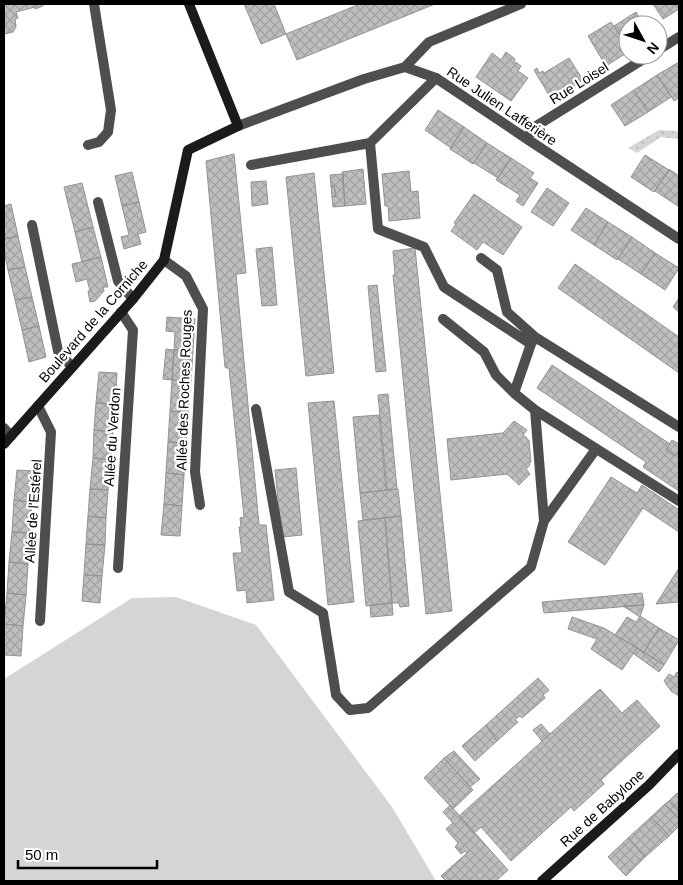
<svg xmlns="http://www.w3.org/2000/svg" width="683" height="885" viewBox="0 0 683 885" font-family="Helvetica,sans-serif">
<defs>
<pattern id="park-dots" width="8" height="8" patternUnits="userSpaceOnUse" patternTransform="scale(1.25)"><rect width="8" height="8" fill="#d5d5d5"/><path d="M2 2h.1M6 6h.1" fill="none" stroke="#b5b5b5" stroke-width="1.8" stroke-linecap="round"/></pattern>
<pattern id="building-cross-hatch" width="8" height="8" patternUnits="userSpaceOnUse" patternTransform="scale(1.25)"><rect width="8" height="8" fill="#bebebe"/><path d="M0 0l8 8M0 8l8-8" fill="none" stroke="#a2a2a2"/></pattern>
</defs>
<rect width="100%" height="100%" fill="#fff"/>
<path fill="#d5d5d5" d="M176 597 256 625 392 807 436 881H4V679L132 598Z"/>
<path fill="url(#park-dots)" d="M659 130 679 131V139L661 137 637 153 628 148Z"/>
<path fill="url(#building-cross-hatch)" stroke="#929292" d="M4 4H43V6L35 9V7L16 12 18 18 15 19 16 27 13 32 4 34Z
M244 4H274L286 34 261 44Z
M360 4H435L297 60 286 34Z
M653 4H679V9L663 19Z
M636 12 644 25H628V48L614 26Z
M611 22 628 48V52L606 66 588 36Z
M506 52 515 59 514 61 521 66 518 71 528 78 511 101 476 77 492 53 501 60Z
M569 58 583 80 552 100 534 70 537 68 539 73 543 71 544 73Z
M679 62V98L674 101 657 75Z
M657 75 671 97 648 112 634 90Z
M634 90 648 112 625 126 611 105Z
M438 110 464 127 451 148 425 130Z
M464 127 487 143 473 164 450 149Z
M487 143 511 158 498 178 474 163Z
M234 154 246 273 236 274 259 525H266L274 600 247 603 246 590 237 591 233 553H242L239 527H241L240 518 244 517 229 368H226L225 367 206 161Z
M645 155 669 170 654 192 631 177Z
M511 158 534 173 530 178 538 183 523 206 516 201 520 195 496 180Z
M363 169 366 204 345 206 342 172Z
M669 169 679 176 678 206 655 191Z
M409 171 411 192 418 191 420 218 389 221 388 206H385L382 174Z
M132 172 139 202 122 206 115 176Z
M314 173 334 373 306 376 286 177Z
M343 174 345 206 333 207 332 197 336 196 334 186H331L330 175Z
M266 181 268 204 252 206 251 182Z
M82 183 93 227 75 232 64 187Z
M331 186H334L336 196 332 197Z
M547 188 569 203 553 226 531 212Z
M474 194 522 227 503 255 483 242 477 250 451 231 456 224 454 223Z
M139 202 146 232 138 234 141 244 124 249 121 237 129 235 122 206Z
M11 204 18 236 4 239V206Z
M586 208 608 222 594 245 571 230Z
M608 222 632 237 617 260 594 245Z
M93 227 101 257 82 262 75 232Z
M18 236 25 267 8 270 4 252V239Z
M632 237 655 253 641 274 618 259Z
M272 247 277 305 262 306 256 249Z
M415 248 452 611 426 614 393 275H395L393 251Z
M655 253 679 268 665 290 641 274Z
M101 257 108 287H103L104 291 95 301 90 302 88 291H90L87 279 76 282 72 264Z
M575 264 679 337V373L558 288Z
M25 267 32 297 15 300 8 270Z
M377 285 386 371 376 372 368 286Z
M32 297 39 326 22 330 15 300Z
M679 298V312L673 307Z
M167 317 195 319 193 351 174 350 175 332 166 331Z
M39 326 46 357 29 362 22 330Z
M166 349 174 350 172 380 163 379Z
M174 350 193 351 191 381 172 380Z
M552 365 670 444 666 450 675 456 679 450V491L643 467 646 462 537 388Z
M99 372 117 373 115 404 96 403Z
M172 380 191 381 188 413 170 411Z
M388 394 397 489 387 490 378 395Z
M334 401 354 602 328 605 308 403Z
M96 403 115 404 113 432 94 430Z
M170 411 188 413 186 443 168 442Z
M379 415 386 490 360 493 353 417Z
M514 421 527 430 523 435 527 438V440H529L531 462 529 463 530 465 526 469 530 474 519 485 507 474 451 480 447 439 503 433Z
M94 430 113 432 111 460 93 458Z
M672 440 679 444V450L675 456 666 450Z
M168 442 186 443 184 475 166 473Z
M93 458 111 460 108 490 90 489Z
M296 468 302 535 282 537 275 470Z
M17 470 35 471 32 502 14 500Z
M166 473 184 475 182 506 164 504Z
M611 477 637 493 642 485 679 510V532L643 508 605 565 568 542Z
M90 489 108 490 106 518 88 516Z
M398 489 401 516 363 520 360 493Z
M14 500 32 502 30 533 12 532Z
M164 504 182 506 180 536 161 535Z
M88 516 106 518 105 545 86 544Z
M401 516 409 606 400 607 399 603H392L385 518Z
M385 518 392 603 366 606 358 521Z
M12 532 30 533 28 564 9 562Z
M86 544 105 545 102 576 84 575Z
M9 562 28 564 26 595 7 593Z
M679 568V602L656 604Z
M84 575 102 576 100 603 82 601Z
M7 593 26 595 23 626 4 624Z
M642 593 644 605 544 613 542 602Z
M392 603 393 615 371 617 370 605Z
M644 605 640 617 623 606Z
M640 616 659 628 644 652 615 635 627 617 636 622Z
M572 617 604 628 637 648 622 670 591 649 597 639 568 629Z
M4 624 23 626 21 656 4 655Z
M659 628 679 640 664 665 644 652Z
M637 648 664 665 659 672 634 654Z
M677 672 679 674V696L671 691 664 681 669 674 674 677Z
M538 678 549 690 543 695 545 698 522 718 520 716 518 717 515 720 518 722 497 741 486 725Z
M600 689 622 713 637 700 660 726 601 780 604 784 574 811 571 807 511 861 481 827 474 833 459 816Z
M541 724 550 734 542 741 533 730Z
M486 725 497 741 475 761 462 746Z
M454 751 480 779 470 787 444 758Z
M444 758 473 790 453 809 424 778Z
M677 793 679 795V812L669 801Z
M669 801 679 812V819L665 804Z
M665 804 679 819V826L669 836 651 817Z
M450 805 508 870 496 881H446L441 876 467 853 465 851 461 854 455 847 458 843 446 829 453 823 443 812Z
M651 817 669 836 645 857 628 838Z
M628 838 645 857 626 876 608 857Z"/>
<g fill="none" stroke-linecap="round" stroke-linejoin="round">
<path stroke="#4e4e4e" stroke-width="10" d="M370 143 436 78
M88 145 99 142 108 132 111 110 94 4
M251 165 370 143 378 229 424 247 444 287 531 344 514 393 535 410 544 521 531 567 368 708 350 710 336 695 323 613 289 592 256 409
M481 258 497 270 507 312 535 337
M443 319 484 352 496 375 514 393
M531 344 535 337 679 427
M535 410 679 501
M544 521 596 449"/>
<path stroke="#4e4e4e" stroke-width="10" d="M658 50 679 37
M405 67 429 42 521 4
M238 126 364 79 405 67 436 78 527 139 679 239
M527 139 533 128 650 55
M98 202 118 281 133 299
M32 225 58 351 72 367
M164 260 186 276 203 309 195 472 200 505
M38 406 51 432 40 621
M4 428 11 436
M118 568 133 330 121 312"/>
<path stroke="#1b1b1b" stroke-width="10" d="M4 444 133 299 164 260 188 150 238 126 189 4
M542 881 649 785 679 754"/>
</g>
<g text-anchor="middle" stroke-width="4.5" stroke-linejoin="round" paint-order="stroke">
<g font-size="14" fill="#000" stroke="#fff">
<text transform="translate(579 83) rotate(-32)" y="5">Rue Loisel</text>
<text transform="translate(502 106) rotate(34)" y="5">Rue Julien Lafferière</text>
<text transform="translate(93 321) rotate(-49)" y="5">Boulevard de la Corniche</text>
<text transform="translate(184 390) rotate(-88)" y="5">Allée des Roches Rouges</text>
<text transform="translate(112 437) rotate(-86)" y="5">Allée du Verdon</text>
<text transform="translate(33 511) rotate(-86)" y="5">Allée de l'Estérel</text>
<text transform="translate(602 808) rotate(-42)" y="5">Rue de Babylone</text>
</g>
</g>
<rect width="683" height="885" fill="none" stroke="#000000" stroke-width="10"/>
<g transform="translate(643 40) rotate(130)"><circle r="24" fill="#ffffff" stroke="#999999"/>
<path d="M0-4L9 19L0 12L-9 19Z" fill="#000000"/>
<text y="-8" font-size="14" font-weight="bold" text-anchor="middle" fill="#000000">N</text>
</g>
<path d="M18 860v8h139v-8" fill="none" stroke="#000000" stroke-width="2.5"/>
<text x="25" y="860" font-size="15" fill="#000000" stroke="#ffffff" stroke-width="4" paint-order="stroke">50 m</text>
</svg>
